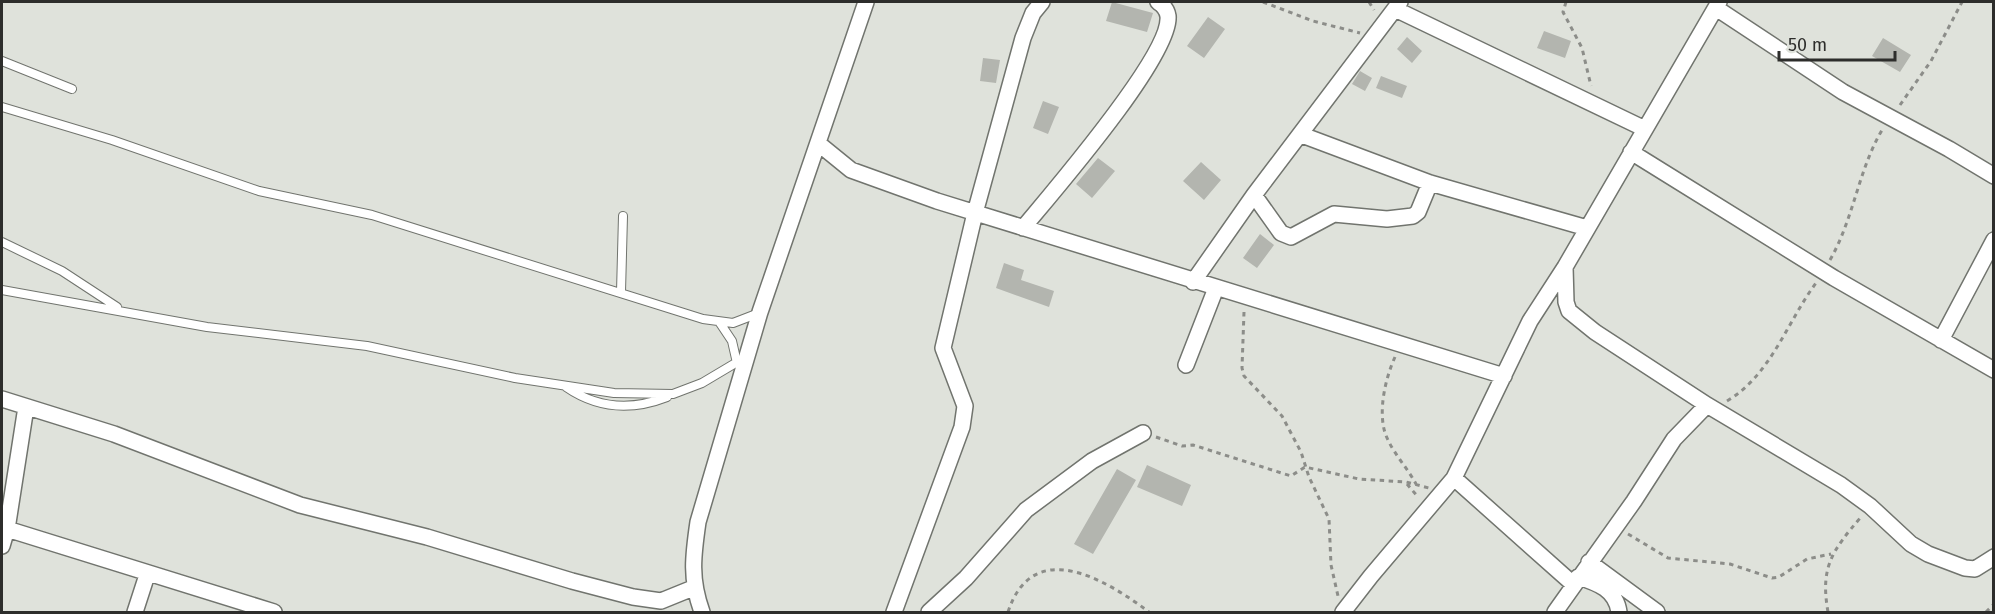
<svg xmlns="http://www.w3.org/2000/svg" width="1995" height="614" viewBox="0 0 1995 614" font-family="'Fira Sans',sans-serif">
<rect width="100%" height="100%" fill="#dfe2db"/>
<path fill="#b3b5af" d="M1112 2 1153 13 1147 32 1106 21Z
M1208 17 1225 29 1204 58 1187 46Z
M1544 31 1571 41 1565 58 1537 48Z
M1407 37 1422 51 1412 63 1397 49Z
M1883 38 1911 55 1900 72 1872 56Z
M983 58 1000 60 996 83 980 81Z
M1360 71 1372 78 1365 91 1352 84Z
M1381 76 1407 86 1402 98 1376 88Z
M1043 101 1059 107 1048 134 1033 128Z
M1098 158 1115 171 1092 198 1076 184Z
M1201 162 1221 180 1204 200 1183 181Z
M1260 234 1274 245 1257 268 1243 258Z
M1004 263 1024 270 1021 280 1054 291 1049 307 996 288Z
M1147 465 1191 485 1182 506 1137 487Z
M1117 469 1136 480 1093 554 1074 544Z"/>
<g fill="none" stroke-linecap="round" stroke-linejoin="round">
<g stroke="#71746e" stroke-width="10">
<path id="lane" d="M2 61 72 89
M2 107 112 140 259 191 372 215 703 319 733 323 759 313
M2 242 62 271 117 307
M2 290 207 327 367 346 515 378 614 393 673 394 702 383 744 358
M621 292 623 216
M720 323 732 341 737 363
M566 387C598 409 631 411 667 397"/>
</g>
<g stroke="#71746e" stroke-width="18">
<path id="street" d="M1716 8 1843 92 1949 149 1994 176
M1395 9 1645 129
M1302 135 1430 183 1587 228
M819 144 851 170 937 201 1504 376
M1631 152 1834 278 1994 370
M1254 195 1281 233 1291 237 1334 214 1387 219 1413 216 1418 212 1430 183
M1023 228C1052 193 1172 55 1168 16 1167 10 1163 5 1158 2
M1565 267 1566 302 1569 311 1595 332 1707 405 1841 485 1870 506 1911 544 1928 554 1965 568 1975 569 1994 557
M1193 282 1254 195 1400 2
M1941 340 1994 240
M1186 365 1216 288
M2 399 114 434 300 505 427 537 572 581 633 597 661 601 693 588
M1454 478 1573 584
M7 529 274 612
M2 546 7 529 26 407
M1589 562 1657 612
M1578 577C1598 583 1616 590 1619 612
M135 612 147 575
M702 612C690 579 693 556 698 522L760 312 866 2
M894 612 962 427 965 406 943 348 975 213 1023 38 1033 13 1042 2
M929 612 966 578 1026 510 1092 461 1143 433
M1343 612 1371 576 1454 478 1530 321 1565 267 1719 2
M1555 612 1634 501 1674 439 1707 405"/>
</g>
<path stroke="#8c8d89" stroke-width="3" stroke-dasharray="4.5 4.5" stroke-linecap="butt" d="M1263 2 1313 21 1360 33
M1369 2 1374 10
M1566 2 1563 12 1582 48 1591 86
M1900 105 1931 61 1962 2
M1830 260C1854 218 1858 171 1882 130
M1244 312 1242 368 1244 376 1282 416 1301 452 1309 477 1329 519 1331 565 1338 596
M1395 357C1385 379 1376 417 1388 440 1395 455 1408 469 1416 484
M1727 401C1771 375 1787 322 1816 283
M1156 437 1182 446 1193 445 1291 476 1305 467 1359 479 1406 482 1429 488
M1407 484 1418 497
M1628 534 1668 558 1730 564 1772 578 1779 577 1807 559 1831 554
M1008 612C1033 536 1105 579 1149 612
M1828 612C1820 567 1832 551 1861 517
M1986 612 1994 604"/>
<use href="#lane" stroke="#fff" stroke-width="8"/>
<use href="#street" stroke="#fff" stroke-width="15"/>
</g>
<rect width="1995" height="614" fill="none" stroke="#2d2d2b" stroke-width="6"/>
<path d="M1779 51v9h116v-9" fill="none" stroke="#2d2d2b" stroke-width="3"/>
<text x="1788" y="51" font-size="18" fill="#2d2d2b" stroke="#dfe2db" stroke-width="4.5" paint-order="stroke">50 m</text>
</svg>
